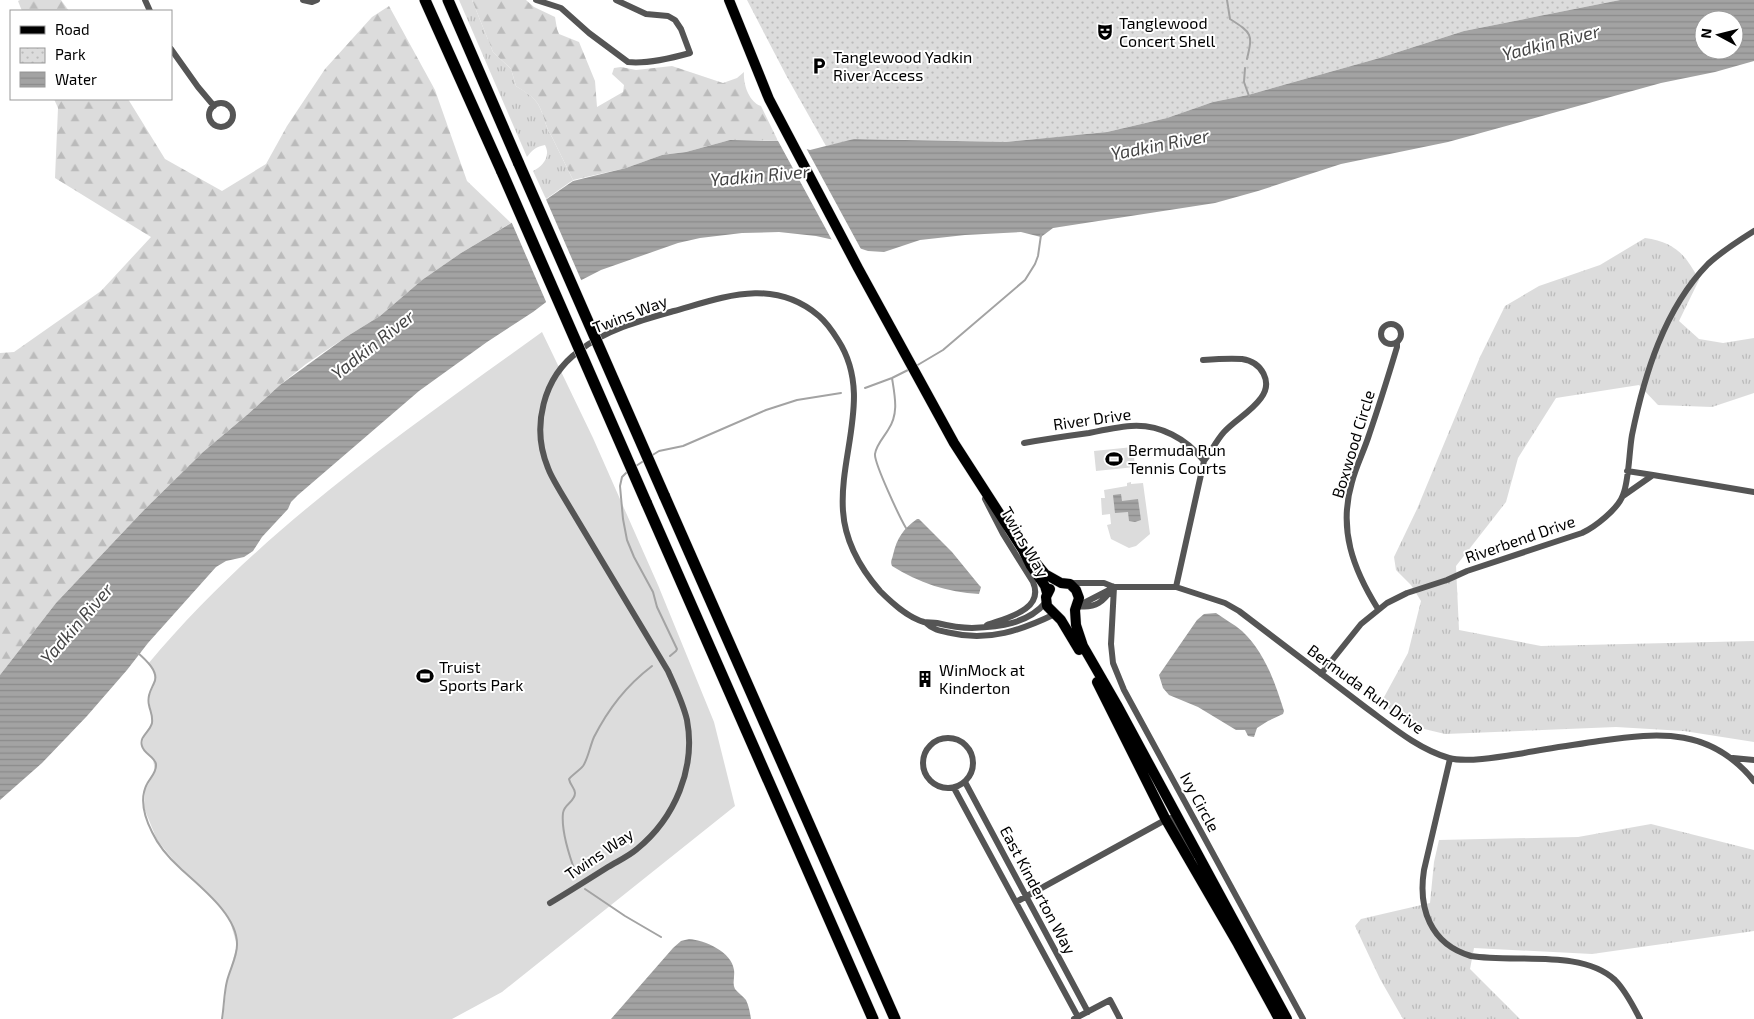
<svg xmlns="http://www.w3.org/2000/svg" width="1754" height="1019" viewBox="0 0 1754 1019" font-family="'Exo 2',sans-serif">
<defs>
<pattern id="grass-tufts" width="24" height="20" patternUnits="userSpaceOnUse" patternTransform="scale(1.25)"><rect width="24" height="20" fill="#dcdcdc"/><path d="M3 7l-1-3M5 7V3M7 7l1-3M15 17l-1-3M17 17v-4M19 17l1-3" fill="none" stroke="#bbb"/></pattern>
<pattern id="forest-firs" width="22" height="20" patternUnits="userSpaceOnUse" patternTransform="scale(1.25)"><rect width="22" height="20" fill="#dcdcdc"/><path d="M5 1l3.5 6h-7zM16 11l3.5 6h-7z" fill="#bbb"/></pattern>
<pattern id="park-dots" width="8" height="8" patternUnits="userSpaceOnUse" patternTransform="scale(1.25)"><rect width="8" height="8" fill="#dcdcdc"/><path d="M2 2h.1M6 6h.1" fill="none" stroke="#bbb" stroke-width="1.8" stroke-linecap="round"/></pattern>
<pattern id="water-rules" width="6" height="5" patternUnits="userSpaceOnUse" patternTransform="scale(1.25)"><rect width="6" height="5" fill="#a3a3a3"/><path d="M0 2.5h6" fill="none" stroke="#8b8b8b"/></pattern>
</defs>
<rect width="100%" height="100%" fill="#fff"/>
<path fill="url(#grass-tufts)" d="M459 0H472L493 52 511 69 516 86C524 91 533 96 538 104 544 114 545 127 552 137L573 180 546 199 533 171C543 166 551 156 545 145 536 147 533 149 527 157Z
M1645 238C1675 242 1686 255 1699 280L1679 321 1699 339 1723 343 1754 338V393L1712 407 1658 405 1639 385 1556 398 1518 458 1506 502 1456 566 1459 630 1541 646 1754 641V742L1684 731 1616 727 1445 734 1416 727 1389 709 1383 699 1408 653 1421 601 1411 585 1396 570 1394 557 1417 509 1480 357 1505 306 1539 286 1600 265Z
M1651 824 1754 850V931L1592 954 1474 948 1470 969 1520 1019H1403L1380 979 1355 926 1361 919 1430 903 1434 862 1439 840 1578 837Z"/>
<path fill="url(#forest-firs)" d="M20 0H61L69 11H22L18 1Z
M472 0H526L534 7 555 17 557 29 559 34 579 42 595 81 597 107 623 92 624 85 612 74 614 68 621 67 636 70 672 66 723 83 737 78 744 72C743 84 749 102 761 106L778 141 761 140H730L686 152 662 155 626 168 573 180 552 137C545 127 544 114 538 104 533 96 523 91 516 86L511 69 493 52Z
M389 6 435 90 467 181 511 223 461 253 422 280 380 316 346 337 306 364 280 385 247 415 203 452 144 510 56 603 0 675V353L14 352 101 291 151 237 55 178 58 108 54 99H128L165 159 222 191 266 164 287 126 325 69 372 17Z"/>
<path fill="url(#park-dots)" d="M747 0H1620L1464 31 1376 59 1248 95 1213 102 1167 118 1107 132 1006 142 862 139 826 146 787 77Z"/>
<path fill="#dcdcdc" d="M542 332 593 438 658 585 714 722 735 806 502 992 452 1019H223L227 981 237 945 229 918 206 891 179 867 157 840 144 808 145 790 155 772 153 759 142 747 144 735 152 723 149 697 155 682 154 671 148 664C260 530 402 433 542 332Z
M1133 447 1135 467 1096 471 1094 451Z
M1131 482V484L1143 483 1150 534 1136 546 1129 548 1111 539 1107 525 1111 524 1110 514 1102 515 1101 498H1105L1104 490 1127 486V483Z"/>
<path fill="url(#water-rules)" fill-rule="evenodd" d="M1620 0H1754V61L1715 72 1661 83 1448 142 1341 164 1258 191 1215 203 1053 228 1041 237 1021 232 965 235 920 240 884 252 868 251 834 240 816 236 779 232 742 233 700 238 678 243 601 270 562 290 533 312 487 342 419 391 298 495 291 502 288 509 262 537 253 551 244 557 226 561 216 567 148 643 127 670 87 716 42 763 0 800V675L56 603 144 510 203 452 247 415 280 385 346 337 380 316 422 280 461 253 518 219 573 181 626 168 662 155 686 152 730 140 778 141 810 150 854 139 1006 142 1107 132 1167 118 1213 102 1248 95 1376 59 1464 31ZM1704 20H1734V50H1704Z
M1121 494 1122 501 1138 499 1141 520 1135 522 1129 521 1128 512 1115 513 1113 495Z
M917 519H919L952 552 979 585 981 587 979 594C947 592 919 583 892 566 890 561 892 560 893 555 897 538 903 529 917 519Z
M1216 613C1224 619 1234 624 1242 631 1265 653 1275 682 1284 711L1283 714 1268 721 1257 728 1254 737 1248 736 1245 730H1236L1198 707 1169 695 1163 688 1159 675 1197 620 1204 614Z
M689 939C705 940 732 952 734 970 735 977 732 983 735 989 738 993 743 996 746 1000 749 1006 750 1013 751 1019H611L673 948 681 941Z"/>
<path fill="#fff" d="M777 139 805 146 862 251 833 242Z
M545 197 582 282 563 292 547 304 511 221Z"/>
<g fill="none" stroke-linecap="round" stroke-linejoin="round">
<path stroke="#a3a3a3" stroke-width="2" d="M1227 0 1230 19C1252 33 1253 34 1247 59
M1245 68 1244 82 1249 96
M916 366 943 350 1025 280 1035 264 1038 256 1041 235
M892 378C895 397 899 414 888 430 884 437 876 445 875 454 874 463 900 518 906 528
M865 388 892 378 910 369
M651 456 659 451 683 446 766 410 797 400 841 393
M636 466 645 460
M628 471 622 477 620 486 623 519 627 540 634 557 653 592 657 607 677 649 676 651 670 656
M137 652C145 659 160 672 154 683 151 690 147 696 149 705 150 711 153 715 152 723 150 732 139 736 142 746 144 754 154 756 156 764 157 772 150 778 147 784 139 799 145 818 152 832 158 845 169 858 180 868 199 886 238 915 237 945 237 957 230 969 227 981 224 993 224 1007 222 1019
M576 874C570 858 561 831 563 813 564 804 575 802 575 793 575 788 570 785 569 779 573 774 579 771 583 766 588 759 590 746 594 737 609 708 626 686 652 666
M585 889 625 916 661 937"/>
<g stroke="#dbdbdb" stroke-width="11">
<path id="primary" d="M729 0 769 99 858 268 954 443 1023 550 1031 566 1045 586 1047 593
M1036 563 1045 574 1061 583 1070 584 1076 590 1079 598 1075 610 1076 625 1083 646 1117 705 1287 1019
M1050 589 1046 597 1047 606 1061 620 1079 650
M1097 682 1166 820 1238 944 1279 1019"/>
</g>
<g stroke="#dbdbdb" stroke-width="12">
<path id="motorway" d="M425 0 502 172
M448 0 519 164
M664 495 895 1019
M646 502 873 1019"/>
</g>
<path stroke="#555" stroke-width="6" d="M145 0 150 11
M303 0 312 2 317 0
M536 0 561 8 589 33 628 62C646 64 672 58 690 53L681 29 675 20 668 16 646 14 616 0
M171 49 198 87 214 106
M209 115a12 12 0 1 1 24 0a12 12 0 1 1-24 0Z
M1381 334a10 10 0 1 1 20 0a10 10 0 1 1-20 0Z
M1203 360C1216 359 1229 358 1242 359 1262 362 1273 382 1261 398 1251 412 1235 420 1224 432 1216 441 1211 452 1204 461
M1024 443C1046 439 1067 436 1089 433 1103 430 1117 427 1131 426 1160 424 1187 439 1204 461L1176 587
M1627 471 1653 475
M1623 496 1653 475 1754 492
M985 499 1003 534 1033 582C1045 610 1006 618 987 625
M1067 583H1104L1114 587H1176L1225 603 1239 611C1281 643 1323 675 1365 707 1391 726 1418 749 1449 758 1467 763 1505 756 1524 753 1549 748 1574 745 1599 741 1661 732 1711 728 1754 781
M1114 587 1111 644 1113 663 1124 690 1303 1019
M1077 606C1097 609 1103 601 1114 587
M1078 606 1111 589
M1378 609C1353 569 1338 529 1352 482 1356 466 1364 451 1369 435 1379 406 1388 377 1397 347V342
M926 623C933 630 941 631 951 633 988 642 1022 630 1055 614
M1321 674 1361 624 1387 603 1407 593 1447 580 1467 571 1582 533C1595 527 1618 509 1623 495 1629 481 1629 452 1632 435 1644 376 1664 309 1708 264 1722 251 1738 241 1754 231
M923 763a25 25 0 1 1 50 0a25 25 0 1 1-50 0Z
M1733 758 1754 760
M1450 759 1424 870C1418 908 1430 944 1471 956 1514 963 1582 949 1615 980 1626 991 1633 1006 1640 1019
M965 782 1088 1012
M954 788 1078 1017
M1016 902 1167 819 1171 818 1172 821 1193 855
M550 903C570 891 589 879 608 867 618 861 629 856 637 849 675 818 696 768 687 720 683 703 675 687 668 671L560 491C556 484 551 476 548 468 531 427 543 377 579 351 605 330 642 320 674 311 724 297 773 277 819 316 826 322 833 332 838 340 873 394 839 453 843 511 845 542 860 568 880 591 892 603 907 617 924 622 928 623 933 622 937 623 949 626 960 628 972 628 999 627 1028 624 1046 602
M1074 1019 1110 1000 1120 1019"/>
<use href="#primary" stroke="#000" stroke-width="10"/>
<use href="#motorway" stroke="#000" stroke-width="11"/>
<g stroke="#dbdbdb" stroke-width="12" stroke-linecap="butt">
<path id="motorway-bridge" d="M519 164 664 495
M502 172 646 502"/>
</g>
<use href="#motorway-bridge" stroke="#000" stroke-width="11"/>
</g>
<defs>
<g id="theatre-bare" transform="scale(1.35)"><path d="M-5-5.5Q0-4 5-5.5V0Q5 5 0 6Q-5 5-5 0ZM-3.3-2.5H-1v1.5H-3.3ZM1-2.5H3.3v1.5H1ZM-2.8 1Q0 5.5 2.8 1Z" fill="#000" stroke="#fff" stroke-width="2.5" paint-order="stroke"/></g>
<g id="parking-bare" transform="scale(1.35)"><path d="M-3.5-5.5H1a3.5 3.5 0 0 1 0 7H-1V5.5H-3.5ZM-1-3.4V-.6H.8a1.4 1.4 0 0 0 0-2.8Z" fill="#000" stroke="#fff" stroke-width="2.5" paint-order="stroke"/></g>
<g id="stadium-bare" transform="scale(1.35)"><path d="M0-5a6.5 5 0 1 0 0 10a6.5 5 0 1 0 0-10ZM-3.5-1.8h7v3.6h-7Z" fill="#000" stroke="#fff" stroke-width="2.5" paint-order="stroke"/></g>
<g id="building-bare" transform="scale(1.35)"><path d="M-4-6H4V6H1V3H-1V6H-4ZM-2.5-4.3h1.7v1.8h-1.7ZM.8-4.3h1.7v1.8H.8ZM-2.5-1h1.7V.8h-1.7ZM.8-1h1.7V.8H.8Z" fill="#000" stroke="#fff" stroke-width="2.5" paint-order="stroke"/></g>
</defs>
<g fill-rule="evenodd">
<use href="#theatre-bare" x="1105" y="32"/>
<use href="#parking-bare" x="819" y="66"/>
<use href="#stadium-bare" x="1114" y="459"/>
<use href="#stadium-bare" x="425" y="676"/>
<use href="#building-bare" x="925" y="679"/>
</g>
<g text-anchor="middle" stroke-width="4" stroke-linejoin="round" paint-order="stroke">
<g font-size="16" fill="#000" stroke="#fff" text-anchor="start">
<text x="1119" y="29">Tanglewood<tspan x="1119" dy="18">Concert Shell</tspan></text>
<text x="833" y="63">Tanglewood Yadkin<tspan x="833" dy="18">River Access</tspan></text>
<text x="1128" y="456">Bermuda Run<tspan x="1128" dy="18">Tennis Courts</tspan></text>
<text x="439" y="673">Truist<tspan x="439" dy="18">Sports Park</tspan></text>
<text x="939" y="676">WinMock at<tspan x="939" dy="18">Kinderton</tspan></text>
</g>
<g font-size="16" fill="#000" stroke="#fff">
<text transform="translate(630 314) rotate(-21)" y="6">Twins Way</text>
<text transform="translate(1092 419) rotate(-8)" y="6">River Drive</text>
<text transform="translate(1353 444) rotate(-73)" y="6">Boxwood Circle</text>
<text transform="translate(1520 539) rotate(-19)" y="6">Riverbend Drive</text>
<text transform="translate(1025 542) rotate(60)" y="6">Twins Way</text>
<text transform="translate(1366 689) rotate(36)" y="6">Bermuda Run Drive</text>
<text transform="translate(1200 802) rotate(62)" y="6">Ivy Circle</text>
<text transform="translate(599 854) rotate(-34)" y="6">Twins Way</text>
<text transform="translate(1038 890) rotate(62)" y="6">East Kinderton Way</text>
</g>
<g font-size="18" font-style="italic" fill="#444" stroke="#fff">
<text transform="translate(1551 43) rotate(-14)" y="6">Yadkin River</text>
<text transform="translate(1160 145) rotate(-11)" y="6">Yadkin River</text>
<text transform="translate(760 176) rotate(-5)" y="6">Yadkin River</text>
<text transform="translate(373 345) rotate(-38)" y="6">Yadkin River</text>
<text transform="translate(77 624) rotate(-49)" y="6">Yadkin River</text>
</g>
</g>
<rect x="10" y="10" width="162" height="90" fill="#ffffff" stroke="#999999"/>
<rect x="20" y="26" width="25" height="8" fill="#000000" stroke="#999999"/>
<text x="55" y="35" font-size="15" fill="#000000">Road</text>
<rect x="20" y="48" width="25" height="15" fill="url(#park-dots)" stroke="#999999"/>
<text x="55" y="60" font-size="15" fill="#000000">Park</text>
<rect x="20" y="72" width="25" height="15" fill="url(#water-rules)" stroke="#999999"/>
<text x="55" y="85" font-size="15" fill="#000000">Water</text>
<g transform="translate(1719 35) rotate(277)"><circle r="24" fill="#ffffff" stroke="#999999"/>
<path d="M0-4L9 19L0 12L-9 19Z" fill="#000000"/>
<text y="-8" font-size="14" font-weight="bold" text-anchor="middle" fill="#000000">N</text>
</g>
</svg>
